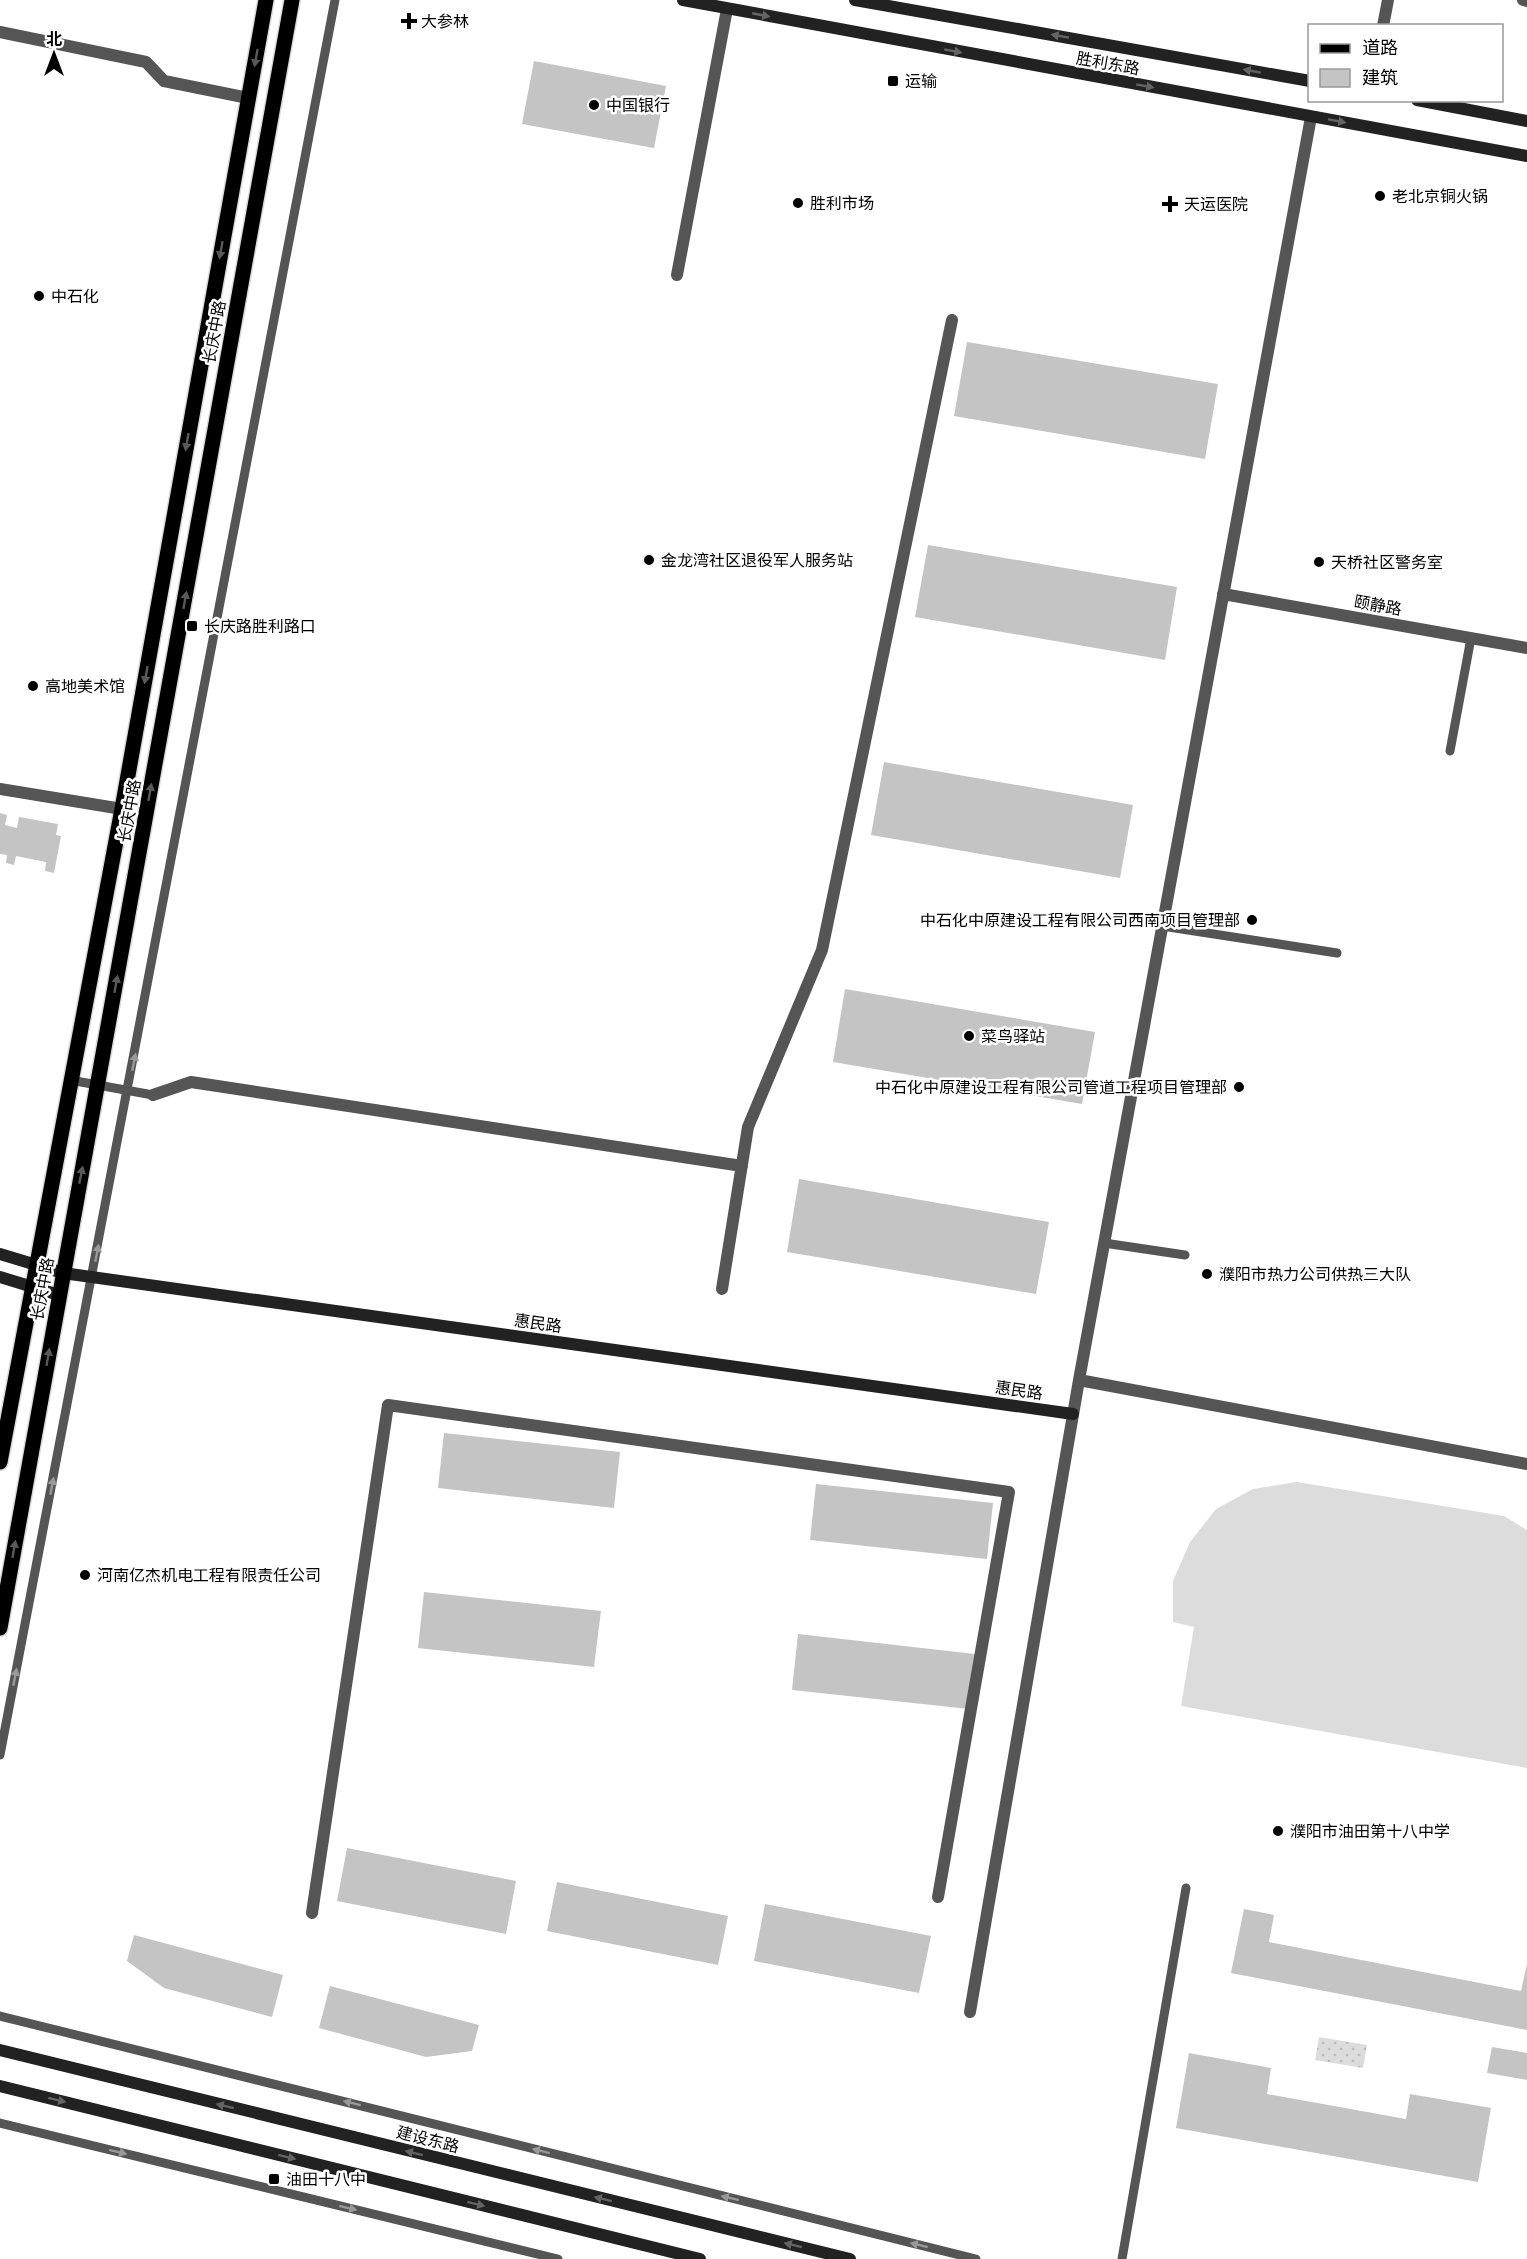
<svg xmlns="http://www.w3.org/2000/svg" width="1527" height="2259" viewBox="0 0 1527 2259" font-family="'Work Sans','Noto Sans SC',sans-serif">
<defs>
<pattern id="grass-dots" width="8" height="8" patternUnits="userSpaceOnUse" patternTransform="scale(1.5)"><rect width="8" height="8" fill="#dcdcdc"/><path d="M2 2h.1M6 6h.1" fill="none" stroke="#bbb" stroke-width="1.8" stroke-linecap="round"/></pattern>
</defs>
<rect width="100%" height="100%" fill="#fff"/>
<path fill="url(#grass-dots)" d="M1319 2037 1367 2045 1363 2068 1315 2060Z"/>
<path fill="#dcdcdc" d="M1297 1482 1504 1516 1527 1530V1768L1181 1706 1194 1627 1173 1622V1581L1190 1542 1216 1509 1253 1489Z"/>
<path fill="#c4c4c4" d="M534 61 666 86 654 148 522 124Z
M967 342 1218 384 1205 459 954 416Z
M928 545 1177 587 1165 660 915 617Z
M884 762 1133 805 1120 878 871 835Z
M0 813 7 815 5 825 17 828 19 817 58 824 56 835 61 836 54 873 45 871 46 862 16 856 14 865 6 863 7 855 0 854Z
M845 989 1095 1032 1082 1104 833 1062Z
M799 1179 1049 1222 1036 1294 787 1252Z
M444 1433 620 1452 614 1508 438 1488Z
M816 1484 993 1503 987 1559 810 1540Z
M424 1592 601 1611 594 1667 418 1648Z
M798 1634 975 1654 969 1709 792 1690Z
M347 1848 516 1881 506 1934 337 1901Z
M557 1882 728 1916 718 1965 547 1931Z
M765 1904 931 1936 919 1993 754 1961Z
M1244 1909 1274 1915 1269 1942 1521 1991 1527 1964V2030L1231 1973Z
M134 1935 283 1975 272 2017 164 1988 127 1961Z
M330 1986 479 2025 472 2051 426 2057 319 2028Z
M1492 2047 1527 2053V2080L1487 2073Z
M1189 2053 1271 2068 1267 2094 1406 2119 1410 2094 1491 2108 1478 2182 1176 2128Z"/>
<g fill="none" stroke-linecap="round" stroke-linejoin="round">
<g stroke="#dbdbdb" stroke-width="18">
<path id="primary" d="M0 1462 122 809 266 0
M0 1628 292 0"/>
</g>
<path stroke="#555" stroke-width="9" d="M1450 751 1471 638
M1162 926 1337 953
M70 1080 153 1095
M1104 1243 1185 1255
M0 1755 335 0
M0 2016 976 2259
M0 2123 558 2259
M1122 2259 1186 1888"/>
<path stroke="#555" stroke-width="12" d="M1523 0 1527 1
M1383 26 1388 0
M0 32 146 62 164 81 248 98
M677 275 727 9
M1223 594 1527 648
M0 789 122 809
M153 1095 191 1082 742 1166
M722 1289 748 1127 822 950 952 320
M1079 1380 1527 1464
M312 1913 388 1405 1009 1492 938 1897
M970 2012 1079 1380 1311 117"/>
<path stroke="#222" stroke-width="12" d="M683 0 1527 156
M855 0 1310 81
M1417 100 1527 121
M0 1254 63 1273 1073 1414
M0 1277 59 1295
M0 2050 850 2259
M0 2086 700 2259"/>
<use href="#primary" stroke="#000" stroke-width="15"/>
</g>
<defs><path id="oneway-solid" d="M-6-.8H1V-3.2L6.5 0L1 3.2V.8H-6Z" transform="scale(1.5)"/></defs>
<g fill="#646464">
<use href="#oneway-solid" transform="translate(761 15) rotate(11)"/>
<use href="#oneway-solid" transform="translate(1060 36) rotate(-170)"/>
<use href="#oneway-solid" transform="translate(953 51) rotate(10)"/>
<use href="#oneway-solid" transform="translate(1252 71) rotate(-170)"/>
<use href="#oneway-solid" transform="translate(1145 86) rotate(10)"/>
<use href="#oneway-solid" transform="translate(1337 121) rotate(10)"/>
<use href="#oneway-solid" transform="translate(57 2100) rotate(14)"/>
<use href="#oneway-solid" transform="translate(225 2106) rotate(-166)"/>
<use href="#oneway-solid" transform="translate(414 2153) rotate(-166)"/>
<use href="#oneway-solid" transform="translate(287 2157) rotate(14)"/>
<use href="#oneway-solid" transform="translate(603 2199) rotate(-166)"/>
<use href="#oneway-solid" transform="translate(476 2204) rotate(14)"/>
<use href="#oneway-solid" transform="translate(793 2245) rotate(-166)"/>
</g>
<g fill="#595959">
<use href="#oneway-solid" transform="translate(256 58) rotate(100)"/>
<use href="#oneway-solid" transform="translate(221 250) rotate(100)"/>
<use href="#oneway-solid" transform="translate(187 442) rotate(100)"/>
<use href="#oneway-solid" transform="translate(185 600) rotate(-80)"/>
<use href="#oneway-solid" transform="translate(146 675) rotate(100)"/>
<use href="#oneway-solid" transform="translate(150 792) rotate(-80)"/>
<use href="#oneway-solid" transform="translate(116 984) rotate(-80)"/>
<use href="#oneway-solid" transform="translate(81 1175) rotate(-79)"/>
<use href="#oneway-solid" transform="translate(48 1357) rotate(-80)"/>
<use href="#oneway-solid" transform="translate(14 1549) rotate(-80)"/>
</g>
<g fill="#999">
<use href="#oneway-solid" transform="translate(134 1062) rotate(-79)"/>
<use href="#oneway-solid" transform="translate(97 1253) rotate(-79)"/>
<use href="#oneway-solid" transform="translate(52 1486) rotate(-79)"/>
<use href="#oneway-solid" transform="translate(15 1677) rotate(-79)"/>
<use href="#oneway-solid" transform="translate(352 2103) rotate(-166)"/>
<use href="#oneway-solid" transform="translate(541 2151) rotate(-166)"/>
<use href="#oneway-solid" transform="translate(118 2152) rotate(14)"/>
<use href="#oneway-solid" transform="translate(730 2198) rotate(-166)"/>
<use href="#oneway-solid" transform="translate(348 2208) rotate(14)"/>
<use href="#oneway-solid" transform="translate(919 2245) rotate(-166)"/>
</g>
<g fill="#000" stroke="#fff" stroke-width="2">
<path d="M406 12h6v6h6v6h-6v6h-6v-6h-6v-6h6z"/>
<rect x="887" y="75" width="12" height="12" rx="3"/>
<circle cx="594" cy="105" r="6"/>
<circle cx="1380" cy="196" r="6"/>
<circle cx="798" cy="203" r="6"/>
<path d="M1167 195h6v6h6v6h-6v6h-6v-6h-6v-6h6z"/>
<circle cx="39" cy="296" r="6"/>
<circle cx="649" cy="560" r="6"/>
<circle cx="1319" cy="562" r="6"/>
<rect x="186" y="620" width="12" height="12" rx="3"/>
<circle cx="33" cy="686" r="6"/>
<circle cx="1252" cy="920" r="6"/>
<circle cx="969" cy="1036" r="6"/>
<circle cx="1239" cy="1087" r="6"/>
<circle cx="1207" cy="1274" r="6"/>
<circle cx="85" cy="1575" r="6"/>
<circle cx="1278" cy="1831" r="6"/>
<rect x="268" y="2173" width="12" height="12" rx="3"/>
</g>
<g text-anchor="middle" stroke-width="5" stroke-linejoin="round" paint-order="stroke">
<g font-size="16" fill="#000" stroke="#fff" text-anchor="start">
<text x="421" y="27">大参林</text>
<text x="905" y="87">运输</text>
<text x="606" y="111">中国银行</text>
<text x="1392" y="202">老北京铜火锅</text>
<text x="810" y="209">胜利市场</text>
<text x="1184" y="210">天运医院</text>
<text x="51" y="302">中石化</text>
<text x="661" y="566">金龙湾社区退役军人服务站</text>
<text x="1331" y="568">天桥社区警务室</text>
<text x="204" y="632">长庆路胜利路口</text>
<text x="45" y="692">高地美术馆</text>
<text x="1240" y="926" text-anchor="end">中石化中原建设工程有限公司西南项目管理部</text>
<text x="981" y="1042">菜鸟驿站</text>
<text x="1227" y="1093" text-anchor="end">中石化中原建设工程有限公司管道工程项目管理部</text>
<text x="1219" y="1280">濮阳市热力公司供热三大队</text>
<text x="97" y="1581">河南亿杰机电工程有限责任公司</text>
<text x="1290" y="1837">濮阳市油田第十八中学</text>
<text x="286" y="2185">油田十八中</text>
</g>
<g font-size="16" fill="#000" stroke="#fff">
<text transform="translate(1108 63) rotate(10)" y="6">胜利东路</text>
<text transform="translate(214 332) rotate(-80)" y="6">长庆中路</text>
<text transform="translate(1378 605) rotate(10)" y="6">颐静路</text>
<text transform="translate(129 811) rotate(-80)" y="6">长庆中路</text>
<text transform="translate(42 1289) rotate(-80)" y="6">长庆中路</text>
<text transform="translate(538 1323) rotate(8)" y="6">惠民路</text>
<text transform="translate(1019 1390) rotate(8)" y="6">惠民路</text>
<text transform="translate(428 2139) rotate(14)" y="6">建设东路</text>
</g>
</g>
<rect x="1308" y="24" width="195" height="78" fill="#ffffff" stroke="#999999" stroke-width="1.5"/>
<rect x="1320" y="44" width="30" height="9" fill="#000000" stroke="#999999" stroke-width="1.5"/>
<text x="1362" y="54" font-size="18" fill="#000000">道路</text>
<rect x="1320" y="69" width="30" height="18" fill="#c4c4c4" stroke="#999999" stroke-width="1.5"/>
<text x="1362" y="84" font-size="18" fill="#000000">建筑</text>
<g transform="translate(54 54)" stroke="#ffffff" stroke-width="4.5" paint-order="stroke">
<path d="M0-4.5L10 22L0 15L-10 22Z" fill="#000000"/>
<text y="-9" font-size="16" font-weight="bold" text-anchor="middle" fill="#000000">北</text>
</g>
</svg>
